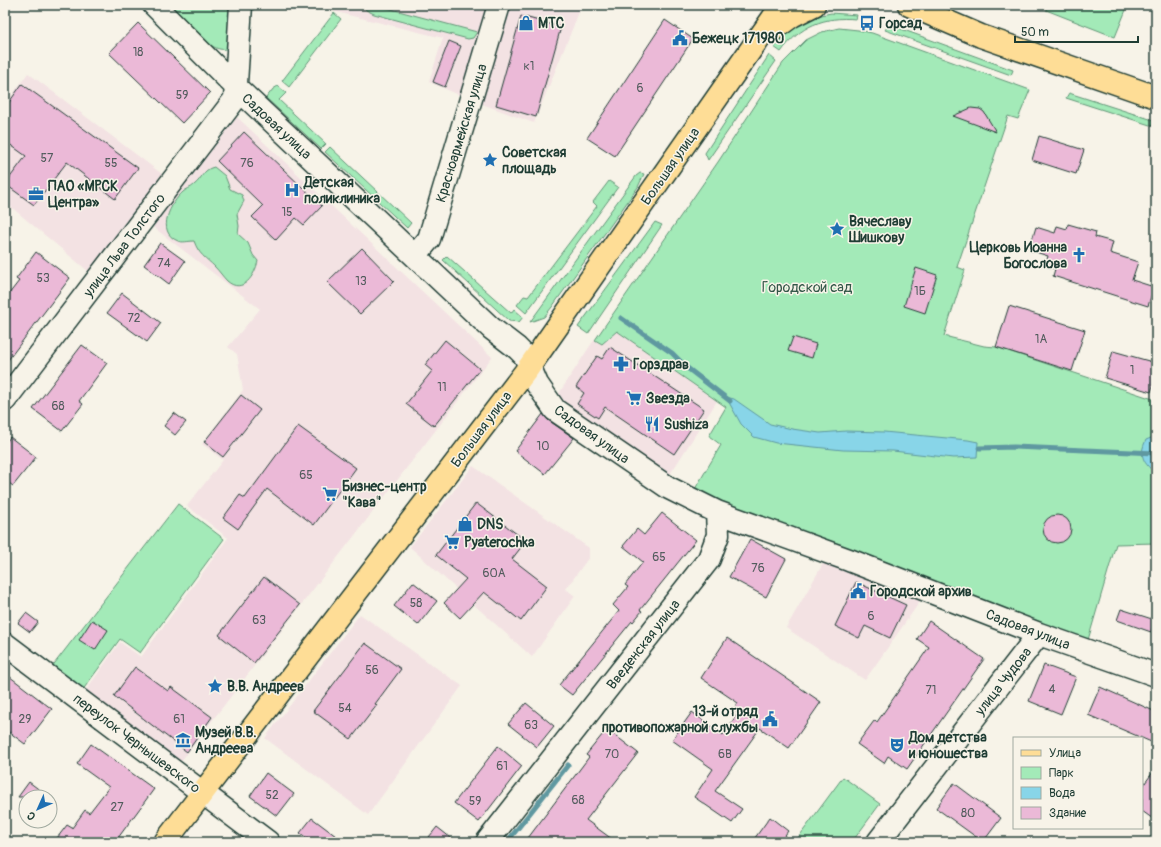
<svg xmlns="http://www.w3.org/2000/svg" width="1161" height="847" viewBox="0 0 1161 847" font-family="Pangolin,sans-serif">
<rect width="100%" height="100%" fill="#f7f3e8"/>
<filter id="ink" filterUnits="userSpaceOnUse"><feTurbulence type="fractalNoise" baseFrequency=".025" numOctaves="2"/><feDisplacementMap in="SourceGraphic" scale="8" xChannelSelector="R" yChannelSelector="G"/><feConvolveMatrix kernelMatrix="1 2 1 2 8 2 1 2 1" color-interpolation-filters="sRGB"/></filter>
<g filter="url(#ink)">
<path fill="#f3e2e3" d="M323 5H582L534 123 471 100 429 82 443 38 336 12Z
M28 73 162 174 88 271 5 202V105Z
M237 117 492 357 178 765 84 693 120 642 141 657 228 538 187 506 223 460 202 444 243 390 237 354 228 347 260 309 153 227Z
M617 331 717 401 667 479 554 401 594 340 602 344Z
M473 466 589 548V557L566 589 575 596 532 657 410 547Z
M824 562 921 600 865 680 786 628Z
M360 614 462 686 368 815 265 738Z"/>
<path fill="#a3eab8" stroke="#619476" d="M167 5H237C235 17 236 31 232 42 222 69 176 14 167 5Z
M363 5H376L477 32 473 38 468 39 374 14 366 10Z
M1048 5H1128L1115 37 1046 10Z
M334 13 341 19 289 87 282 81Z
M831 13 857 15 856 19C824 16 800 26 781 52L774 47C789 28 807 17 831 13Z
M888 26H893L1013 70 1011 75 885 30Z
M839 28 858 30 872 33 1030 90 1018 119 1008 116 957 267 965 270 944 336 984 346 996 347 1156 400V543L1116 544 1088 640 1021 615 1019 617 760 517 759 515 734 507H724L695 489 721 445 709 436 726 407 617 331 602 344 595 340 718 162 783 63 806 40 822 32Z
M769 55 776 61 708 160 705 153Z
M278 86 286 93 279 100 326 144 321 149 266 98 273 89Z
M1069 93 1156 121V127L1066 98Z
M330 147 411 223 407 228 325 152Z
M214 167 225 176 230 189 242 195 244 201 237 214 239 226 238 234 248 243 253 255 258 261C255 275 243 295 227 281 223 277 219 271 215 267 205 257 199 255 194 241 189 241 182 243 178 241 155 232 171 202 183 192 186 189 191 188 194 185 203 178 202 170 214 167Z
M640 173 644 174 638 187 552 307 544 317 530 322 636 176Z
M609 181 618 187 526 313 517 305 524 296 528 297 597 206 593 202Z
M655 222 662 225 660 228 588 334 578 327Z
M447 256 511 313 514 309 523 317 519 322 509 321 443 260Z
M178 504 224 539 140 653 120 639 82 691 51 668Z
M843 777 880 804 852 842H795Z"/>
<path fill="#88d5e8" stroke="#5e98a0" d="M726 397 734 399 770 424 792 429 820 433 846 431 884 432 968 440 978 442 977 457 953 458 893 451 843 450 776 443 754 437 741 424Z
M1156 436V474C1144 463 1138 456 1146 440Z"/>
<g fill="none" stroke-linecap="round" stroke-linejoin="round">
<path stroke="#5e98a0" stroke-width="5" d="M621 318 672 353 686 367 730 401
M979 448 1014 447 1156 453
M507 842 568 765"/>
</g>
<path fill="#ebb9d7" stroke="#1f3d34" d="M521 16 561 27 536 117 496 105Z
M665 20 693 39 615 156 587 138Z
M138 23 210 93 182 123 109 53Z
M449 41 461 46 445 87 433 82Z
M22 84 138 168 115 199 67 162 34 205 5 184 26 156 5 141V108Z
M971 108 980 109 984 112 996 132 953 116Z
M244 132 322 206 304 225 296 218 276 240 252 217 263 206 217 161Z
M1039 136 1084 150 1076 174 1032 160Z
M1068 224 1096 232 1095 237 1113 242 1110 253 1138 262 1132 280 1154 287 1148 306 1053 276 1055 269 1045 266 1048 256 1029 250 1036 227 1055 233 1057 226 1067 229Z
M160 243 185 261 169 284 144 265Z
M362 248 394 281 360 314 327 282Z
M36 252 70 278 5 364V299L19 281 16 279Z
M916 268 937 275 925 313 904 306Z
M122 293 161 323 147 342 107 313Z
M1009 306 1085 330 1072 371 996 347Z
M793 337 816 344 812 358 788 351Z
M445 340 480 369 434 426 406 404 432 371 425 365Z
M82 345 107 363 79 401 83 404 62 431 33 409Z
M610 347 704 409 674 454 605 407 598 418 577 404 584 393 576 387 597 356 602 359Z
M1113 351 1156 363V376L1151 392 1105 378Z
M241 395 260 410 223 457 204 442Z
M174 413 186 422 175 435 164 426Z
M543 414 548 420 574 438 545 474 515 451Z
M298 426 356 468 314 525 267 489 238 529 223 518 240 495 245 498Z
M10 437 36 457 13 486 5 480V444Z
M476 503 526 541 512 559 547 586 521 621 484 592 460 618 444 603 466 579 436 555Z
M662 513 696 540 640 610 642 611 633 622 632 621 572 695 559 685 619 611 613 605 628 587 625 585 643 562 623 546 637 529 644 535Z
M1043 529a14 14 0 1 1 28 0a14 14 0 1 1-28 0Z
M750 539 786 559 766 597 729 577Z
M264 577 300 605 254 663 219 635Z
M413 582 437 601 418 625 394 606Z
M856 582 906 605 890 638 865 626 859 638 835 626Z
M1121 609 1155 620 1151 632 1117 620Z
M26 613 38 622 30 632 18 623Z
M92 620 108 630 95 650 79 640Z
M929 621 984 659 907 769 888 756 884 763 857 744 874 721 877 722 929 647 917 639Z
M727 638 821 702 789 748 760 728 715 791 742 809 732 823 694 797 713 769 672 740 692 712 723 735 738 713 733 710 738 703 701 678Z
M365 643 401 669 375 704 377 705 351 739 313 711Z
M1044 665 1076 677 1061 714 1029 701Z
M135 667 168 691 171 687 212 717 187 752 114 696Z
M5 673 52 709 25 744 5 729Z
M1100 687 1156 712V744L1088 715Z
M526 703 554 726 537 747 508 724Z
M607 729 638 753 586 820 616 842H525L589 757 586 755Z
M91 744 154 789 115 842H54L67 825 72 828 85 810 89 813 109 787 77 764Z
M498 746 522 766 479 822 454 803Z
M1156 768V821L1142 811V787Z
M266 773 294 794 277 816 250 796Z
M29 782 49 797H18Z
M954 783 1001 818 983 842 936 808Z
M770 817 788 831 780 842H752Z
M312 818 344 842H312L300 833Z
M437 827 456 842H425Z"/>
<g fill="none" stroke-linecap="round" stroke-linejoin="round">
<g stroke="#1f3d34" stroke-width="25">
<path id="minor" d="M154 5 237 88 491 328 517 348 525 356 537 384 555 410 669 488 717 512 849 560 1039 634 1156 675
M415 256 429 239 499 5
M5 400 235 99 241 5
M5 644 268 842
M487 842 709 559 718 535 717 512
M878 842 1039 634"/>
</g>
<g stroke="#1f3d34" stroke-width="25">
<path id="major" d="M909 5 981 36 1156 97
M770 32 792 16 814 5
M165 842 529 367 782 5"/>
</g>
<use href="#minor" stroke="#f7f3e8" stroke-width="22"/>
<use href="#major" stroke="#fedd96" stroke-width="22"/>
</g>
</g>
<defs>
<g id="shop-bare" transform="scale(1.2)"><path d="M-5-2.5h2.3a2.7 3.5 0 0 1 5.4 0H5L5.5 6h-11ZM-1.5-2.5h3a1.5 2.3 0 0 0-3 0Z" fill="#1f6fb2" stroke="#f7f3e8" stroke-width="2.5" paint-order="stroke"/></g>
<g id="bus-bare" transform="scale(1.2)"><path d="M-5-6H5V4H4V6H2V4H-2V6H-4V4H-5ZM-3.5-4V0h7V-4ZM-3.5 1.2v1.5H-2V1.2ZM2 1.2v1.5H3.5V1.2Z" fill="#1f6fb2" stroke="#f7f3e8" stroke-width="2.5" paint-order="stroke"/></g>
<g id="civic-bare" transform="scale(1.2)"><path d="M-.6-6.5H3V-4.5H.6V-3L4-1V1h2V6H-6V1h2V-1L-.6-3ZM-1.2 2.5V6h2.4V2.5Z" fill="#1f6fb2" stroke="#f7f3e8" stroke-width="2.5" paint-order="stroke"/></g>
<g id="sight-bare" transform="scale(1.2)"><path d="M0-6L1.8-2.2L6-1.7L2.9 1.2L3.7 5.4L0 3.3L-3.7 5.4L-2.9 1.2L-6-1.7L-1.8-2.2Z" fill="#1f6fb2" stroke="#f7f3e8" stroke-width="2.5" paint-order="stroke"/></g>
<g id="hospital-bare" transform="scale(1.2)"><path d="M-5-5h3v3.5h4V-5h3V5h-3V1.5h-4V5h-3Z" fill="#1f6fb2" stroke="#f7f3e8" stroke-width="2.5" paint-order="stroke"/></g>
<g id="office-bare" transform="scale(1.2)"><path d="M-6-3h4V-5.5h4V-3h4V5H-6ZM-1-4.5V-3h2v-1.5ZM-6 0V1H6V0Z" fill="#1f6fb2" stroke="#f7f3e8" stroke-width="2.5" paint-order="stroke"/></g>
<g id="church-bare" transform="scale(1.2)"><path d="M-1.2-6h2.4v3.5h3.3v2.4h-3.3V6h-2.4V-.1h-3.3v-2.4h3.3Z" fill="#1f6fb2" stroke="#f7f3e8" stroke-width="2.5" paint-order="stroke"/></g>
<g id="pharmacy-bare" transform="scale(1.2)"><path d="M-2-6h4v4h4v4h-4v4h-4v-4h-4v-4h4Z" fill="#1f6fb2" stroke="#f7f3e8" stroke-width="2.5" paint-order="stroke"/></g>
<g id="supermarket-bare" transform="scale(1.2)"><path d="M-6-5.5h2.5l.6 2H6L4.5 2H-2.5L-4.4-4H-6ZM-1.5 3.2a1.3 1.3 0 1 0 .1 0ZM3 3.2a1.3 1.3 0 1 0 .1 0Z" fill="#1f6fb2" stroke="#f7f3e8" stroke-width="2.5" paint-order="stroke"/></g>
<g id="restaurant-bare" transform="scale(1.2)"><path d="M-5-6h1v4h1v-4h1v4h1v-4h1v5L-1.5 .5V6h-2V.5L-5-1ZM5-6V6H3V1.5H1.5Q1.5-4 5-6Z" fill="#1f6fb2" stroke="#f7f3e8" stroke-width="2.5" paint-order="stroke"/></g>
<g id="museum-bare" transform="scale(1.2)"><path d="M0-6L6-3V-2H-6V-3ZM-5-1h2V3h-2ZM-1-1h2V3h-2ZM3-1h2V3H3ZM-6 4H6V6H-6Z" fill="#1f6fb2" stroke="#f7f3e8" stroke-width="2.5" paint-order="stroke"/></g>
<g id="theatre-bare" transform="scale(1.2)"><path d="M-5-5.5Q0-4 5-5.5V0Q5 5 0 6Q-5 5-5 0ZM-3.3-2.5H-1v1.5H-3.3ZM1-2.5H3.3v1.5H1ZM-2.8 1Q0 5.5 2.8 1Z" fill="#1f6fb2" stroke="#f7f3e8" stroke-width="2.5" paint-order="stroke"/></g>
</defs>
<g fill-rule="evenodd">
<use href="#shop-bare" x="526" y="23"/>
<use href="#bus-bare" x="867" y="23"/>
<use href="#civic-bare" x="680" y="38"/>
<use href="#sight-bare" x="490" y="160"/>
<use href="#hospital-bare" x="292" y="190"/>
<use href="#office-bare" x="36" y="194"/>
<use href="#sight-bare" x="837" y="229"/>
<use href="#church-bare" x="1079" y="255"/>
<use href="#pharmacy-bare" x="621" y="364"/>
<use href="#supermarket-bare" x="634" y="398"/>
<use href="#restaurant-bare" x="652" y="424"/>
<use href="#supermarket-bare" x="330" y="494"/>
<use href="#shop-bare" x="465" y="524"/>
<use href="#supermarket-bare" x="452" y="542"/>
<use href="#civic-bare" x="858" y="591"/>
<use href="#sight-bare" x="215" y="686"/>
<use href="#civic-bare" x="770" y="719"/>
<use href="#museum-bare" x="183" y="740"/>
<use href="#theatre-bare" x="897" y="745"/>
</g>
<g text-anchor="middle" stroke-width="3" stroke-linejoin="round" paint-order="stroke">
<g font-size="12" fill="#525c5d">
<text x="138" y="56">18</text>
<text x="529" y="70">к1</text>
<text x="640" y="92">6</text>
<text x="182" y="99">59</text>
<text x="47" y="162">57</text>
<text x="111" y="167">55</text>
<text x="247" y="167">76</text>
<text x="287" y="216">15</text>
<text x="164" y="267">74</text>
<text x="43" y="282">53</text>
<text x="361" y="285">13</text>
<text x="920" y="295">1Б</text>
<text x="134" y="322">72</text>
<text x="1041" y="343">1А</text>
<text x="1132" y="374">1</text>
<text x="442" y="391">11</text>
<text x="58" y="410">68</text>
<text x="543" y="450">10</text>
<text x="306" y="479">65</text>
<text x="659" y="561">65</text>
<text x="758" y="572">76</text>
<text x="494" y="577">60А</text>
<text x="416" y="607">58</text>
<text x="871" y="620">6</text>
<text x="259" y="624">63</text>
<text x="372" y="674">56</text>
<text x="1052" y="693">4</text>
<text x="931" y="694">71</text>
<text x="345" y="712">54</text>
<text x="25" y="723">29</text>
<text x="179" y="723">61</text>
<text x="531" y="729">63</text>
<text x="612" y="758">70</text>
<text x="725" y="758">6В</text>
<text x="502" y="770">61</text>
<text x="272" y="799">52</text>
<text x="578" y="804">68</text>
<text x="475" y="805">59</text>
<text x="117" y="811">27</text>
<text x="968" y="817">80</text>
</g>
<g font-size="14" font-weight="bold" fill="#1f3d34" stroke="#f7f3e8" text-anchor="start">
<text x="538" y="28">МТС</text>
<text x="879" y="28">Горсад</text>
<text x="692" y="43">Бежецк 171980</text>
<text x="502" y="157">Советская<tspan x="502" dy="16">площадь</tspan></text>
<text x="304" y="187">Детская<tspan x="304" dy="16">поликлиника</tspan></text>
<text x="48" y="191">ПАО «МРСК<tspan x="48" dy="16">Центра»</tspan></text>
<text x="849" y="226">Вячеславу<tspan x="849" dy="16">Шишкову</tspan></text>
<text x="1067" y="252" text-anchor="end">Церковь Иоанна<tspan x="1067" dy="16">Богослова</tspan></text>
<text x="633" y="369">Горздрав</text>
<text x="646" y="403">Звезда</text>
<text x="664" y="429">Sushiza</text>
<text x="342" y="491">Бизнес-центр<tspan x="342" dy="16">"Кава"</tspan></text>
<text x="477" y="529">DNS</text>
<text x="464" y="547">Pyaterochka</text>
<text x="870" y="596">Городской архив</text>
<text x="227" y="691">В.В. Андреев</text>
<text x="758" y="716" text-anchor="end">13-й отряд<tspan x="758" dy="16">противопожарной службы</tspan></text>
<text x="195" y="737">Музей В.В.<tspan x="195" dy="16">Андреева</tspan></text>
<text x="909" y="742">Дом детства<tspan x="909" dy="16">и юношества</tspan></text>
</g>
<g font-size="14" fill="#1f3d34" stroke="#f7f3e8">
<text transform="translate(277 126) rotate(43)" y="5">Садовая улица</text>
<text transform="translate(461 133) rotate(-73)" y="5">Красноармейская улица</text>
<text transform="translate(670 166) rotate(-55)" y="5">Большая улица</text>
<text transform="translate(124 245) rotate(-53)" y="5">улица Льва Толстого</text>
<text transform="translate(481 429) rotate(-53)" y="5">Большая улица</text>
<text transform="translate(592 434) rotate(36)" y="5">Садовая улица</text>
<text transform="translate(1028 629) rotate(21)" y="5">Садовая улица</text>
<text transform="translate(643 644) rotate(-52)" y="5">Введенская улица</text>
<text transform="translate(1003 681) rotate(-52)" y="5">улица Чудова</text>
<text transform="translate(137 743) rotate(37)" y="5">переулок Чернышевского</text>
</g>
<g font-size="14" fill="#335748" stroke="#f7f3e8">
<text x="807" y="292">Городской сад</text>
</g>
</g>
<rect width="1161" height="847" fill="none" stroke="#f7f3e8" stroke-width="20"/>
<rect x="10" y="10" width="1141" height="827" fill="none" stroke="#1f3d34" stroke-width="1.5" filter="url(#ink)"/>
<rect x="1013" y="737" width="130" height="92" fill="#f7f3e8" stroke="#a1aaa0"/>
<rect x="1021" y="750" width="20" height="6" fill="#fedd96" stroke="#a1aaa0"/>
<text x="1049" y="757" font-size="12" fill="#1f3d34">Улица</text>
<rect x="1021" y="767" width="20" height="12" fill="#a3eab8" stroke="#a1aaa0"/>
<text x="1049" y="777" font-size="12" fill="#1f3d34">Парк</text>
<rect x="1021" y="787" width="20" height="12" fill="#88d5e8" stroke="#a1aaa0"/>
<text x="1049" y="797" font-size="12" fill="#1f3d34">Вода</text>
<rect x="1021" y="807" width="20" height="12" fill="#ebb9d7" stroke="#a1aaa0"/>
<text x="1049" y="817" font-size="12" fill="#1f3d34">Здание</text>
<g transform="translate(38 809) rotate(225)"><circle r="19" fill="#f7f3e8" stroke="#a1aaa0"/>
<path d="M0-3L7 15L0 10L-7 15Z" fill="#1f6fb2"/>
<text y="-6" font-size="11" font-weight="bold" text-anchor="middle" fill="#1f3d34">С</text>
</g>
<path d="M1015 36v6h123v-6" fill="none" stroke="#1f3d34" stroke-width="2"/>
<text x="1021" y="36" font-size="12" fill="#1f3d34" stroke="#f7f3e8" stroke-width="3" paint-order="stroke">50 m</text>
</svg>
